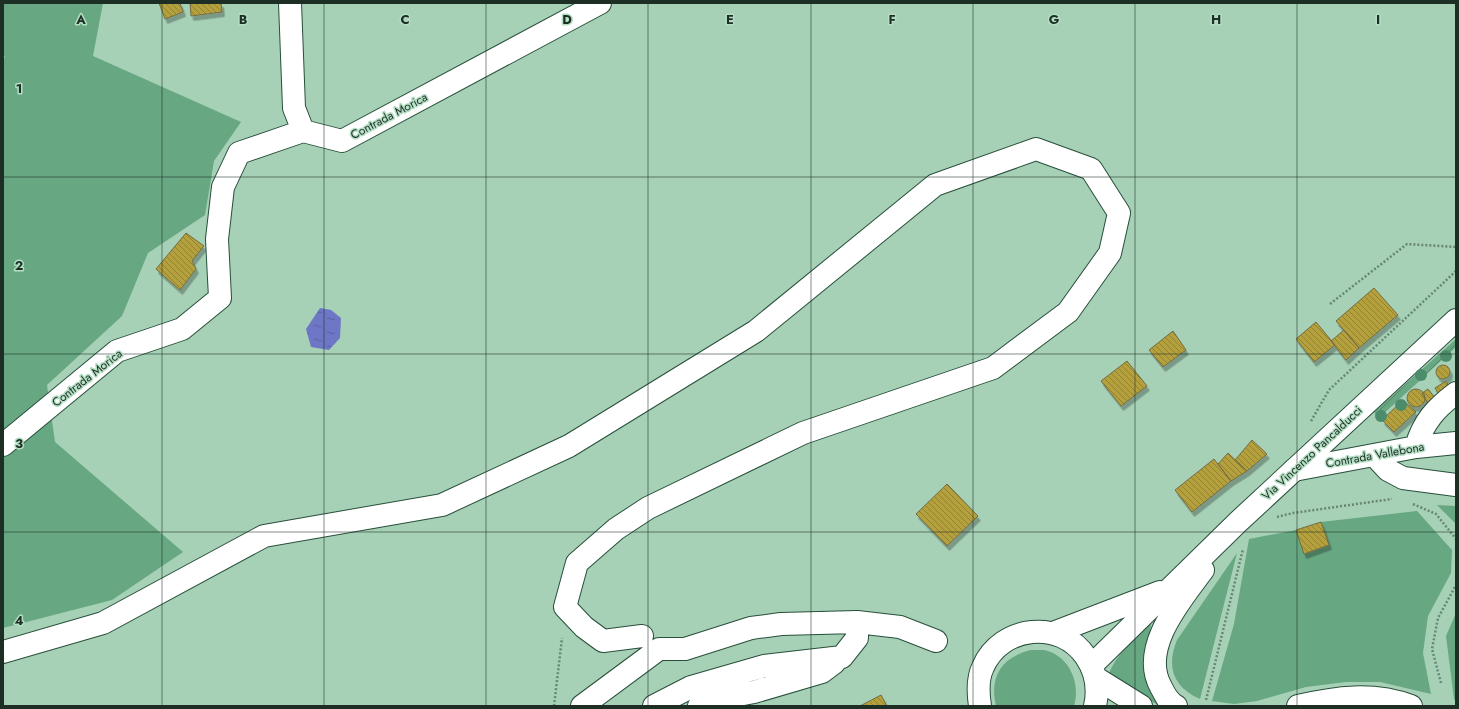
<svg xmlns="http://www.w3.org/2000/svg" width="1459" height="709" viewBox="0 0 1459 709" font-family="Jost,sans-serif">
<defs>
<pattern id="garden-furrows" width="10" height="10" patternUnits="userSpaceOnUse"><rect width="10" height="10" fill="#67a782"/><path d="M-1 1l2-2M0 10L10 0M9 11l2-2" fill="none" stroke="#54886a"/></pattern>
<pattern id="water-ripples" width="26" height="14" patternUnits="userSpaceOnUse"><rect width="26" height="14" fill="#6e76c6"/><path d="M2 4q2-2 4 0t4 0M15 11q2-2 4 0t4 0" fill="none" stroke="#5a61a1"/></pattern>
<pattern id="building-back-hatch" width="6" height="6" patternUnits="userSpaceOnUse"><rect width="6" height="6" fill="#b4a03c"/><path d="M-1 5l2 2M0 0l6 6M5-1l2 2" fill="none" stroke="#928332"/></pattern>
<filter id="shadow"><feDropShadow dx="2.5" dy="4.5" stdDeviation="0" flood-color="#0004"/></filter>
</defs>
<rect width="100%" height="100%" fill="#a6d1b7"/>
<path fill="#67a782" d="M3 3H103L93 56 241 122 214 161 205 215 148 253 122 316 47 385 55 442 183 552 112 600 3 628V59L5 57 3 54Z
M1437 505 1456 506V524Z
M1417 511 1452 550 1451 573 1428 616 1423 653 1431 694 1380 682H1346L1306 687 1257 701 1234 704 1212 701 1234 624 1249 539 1296 530 1304 553 1329 545 1321 522Z
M1237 553 1200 699C1173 687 1166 667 1177 640Z
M1456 613V702L1454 699 1446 636Z
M1151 623 1147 664 1159 700 1158 705 1108 675C1118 652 1133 640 1151 623Z
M1031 650C1035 650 1040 650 1044 650 1069 655 1081 683 1074 706H996C989 676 1002 657 1031 650Z"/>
<path fill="url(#garden-furrows)" d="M1456 339V347L1379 418 1374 412Z"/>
<path fill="url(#water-ripples)" d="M320 308 331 310 341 318 340 338 329 350 311 347 306 329Z"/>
<path fill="url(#building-back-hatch)" stroke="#736b43" filter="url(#shadow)" d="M159 3H180L183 12 165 19Z
M190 3H221L222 12 191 16Z
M186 233 204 246 192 261 196 269 180 290 156 269Z
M1374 288 1398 315 1359 348 1336 321Z
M1316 322 1335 345 1314 362 1296 339Z
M1344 330 1359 348 1346 360 1331 341Z
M1173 331 1186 350 1163 367 1149 350Z
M1127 361 1147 386 1121 406 1101 381Z
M1436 372a7 7 0 1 1 14 0a7 7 0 1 1-14 0Z
M1446 381 1450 388 1439 395 1435 388Z
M1428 389 1436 399 1428 404 1422 393Z
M1407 398a9 9 0 1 1 18 0a9 9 0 1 1-18 0Z
M1403 400 1416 412 1394 432 1382 420Z
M1252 440 1267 454 1247 471 1235 460Z
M1228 453 1247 471 1231 481 1218 464Z
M1214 459 1231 481 1192 512 1175 490Z
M947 484 978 516 947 546 916 514Z
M1321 522 1329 545 1304 554 1296 530Z
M881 695 887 706H860Z"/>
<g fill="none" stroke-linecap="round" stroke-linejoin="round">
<g stroke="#284f3a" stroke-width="24">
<path id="minor" d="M290 3 294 108 303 131
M3 445 117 351 182 329 220 298 217 239 223 187 239 153 303 131 342 141 600 3
M1416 447C1423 422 1436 408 1456 393
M1374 455 1388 470 1403 478 1456 485
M1294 470 1416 447 1456 443
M3 652 103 623 264 536 442 505 569 446 756 331 935 185 1036 149 1091 169 1119 213 1110 253 1068 312 993 368 803 433 648 508 616 529 577 563 565 607 584 627 603 641 642 636
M582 706 659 649H685L751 628 781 624 857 622 900 627 936 641
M654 706 691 687 764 666 842 657 857 638V622
M699 706 717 699 754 692 822 672 834 663"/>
</g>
<g stroke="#284f3a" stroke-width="24">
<path id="major" d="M1053 633 1160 592
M1092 665 1238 522 1456 320
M1096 678 1141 706
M980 706C978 693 977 679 983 667 1001 625 1061 619 1086 657 1096 672 1099 688 1095 706
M1176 706C1168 702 1165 695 1161 687 1139 648 1181 600 1203 570
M1298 706C1336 697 1373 692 1411 706"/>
</g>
<path stroke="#678673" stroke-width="2.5" stroke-dasharray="2 2" stroke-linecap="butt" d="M1330 304 1407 244 1456 247
M1311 421 1329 390 1456 271
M1413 504 1436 514 1456 539
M1277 517 1293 513 1392 499
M1441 683 1432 649 1438 618 1456 585
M1206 700 1243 549
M554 706 562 638"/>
<use href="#minor" stroke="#fff" stroke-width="22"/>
<use href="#major" stroke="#fff" stroke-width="22"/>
</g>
<g fill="#4c8c6d">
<circle cx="1446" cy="356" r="6"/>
<circle cx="1421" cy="375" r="6"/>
<circle cx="1401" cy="405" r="6"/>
<circle cx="1381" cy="416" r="6"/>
</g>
<path fill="none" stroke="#1d2e24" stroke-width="1" stroke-opacity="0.55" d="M162 3V706M324 3V706M486 3V706M648 3V706M811 3V706M973 3V706M1135 3V706M1297 3V706M3 177H1456M3 354H1456M3 532H1456"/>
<g text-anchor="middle" stroke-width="3" stroke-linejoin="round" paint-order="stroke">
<g font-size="12" fill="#1d2e24" stroke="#b3dec3">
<text transform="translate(389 116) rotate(-28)" y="4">Contrada Morica</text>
<text transform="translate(87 378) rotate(-38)" y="4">Contrada Morica</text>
<text transform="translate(1312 453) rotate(-43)" y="4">Via Vincenzo Pancalducci</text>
<text transform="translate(1375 455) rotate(-10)" y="4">Contrada Vallebona</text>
</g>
</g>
<g font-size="13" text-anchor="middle" font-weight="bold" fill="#1d2e24" stroke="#b3dec3" stroke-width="3" stroke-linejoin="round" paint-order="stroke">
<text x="81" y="24">A</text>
<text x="243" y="24">B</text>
<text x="405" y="24">C</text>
<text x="567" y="24">D</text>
<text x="730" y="24">E</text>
<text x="892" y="24">F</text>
<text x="1054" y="24">G</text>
<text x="1216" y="24">H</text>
<text x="1378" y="24">I</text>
<text x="19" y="93">1</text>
<text x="19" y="270">2</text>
<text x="19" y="448">3</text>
<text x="19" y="625">4</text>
</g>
<rect width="1459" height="709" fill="none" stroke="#1d2e24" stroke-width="8"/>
</svg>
